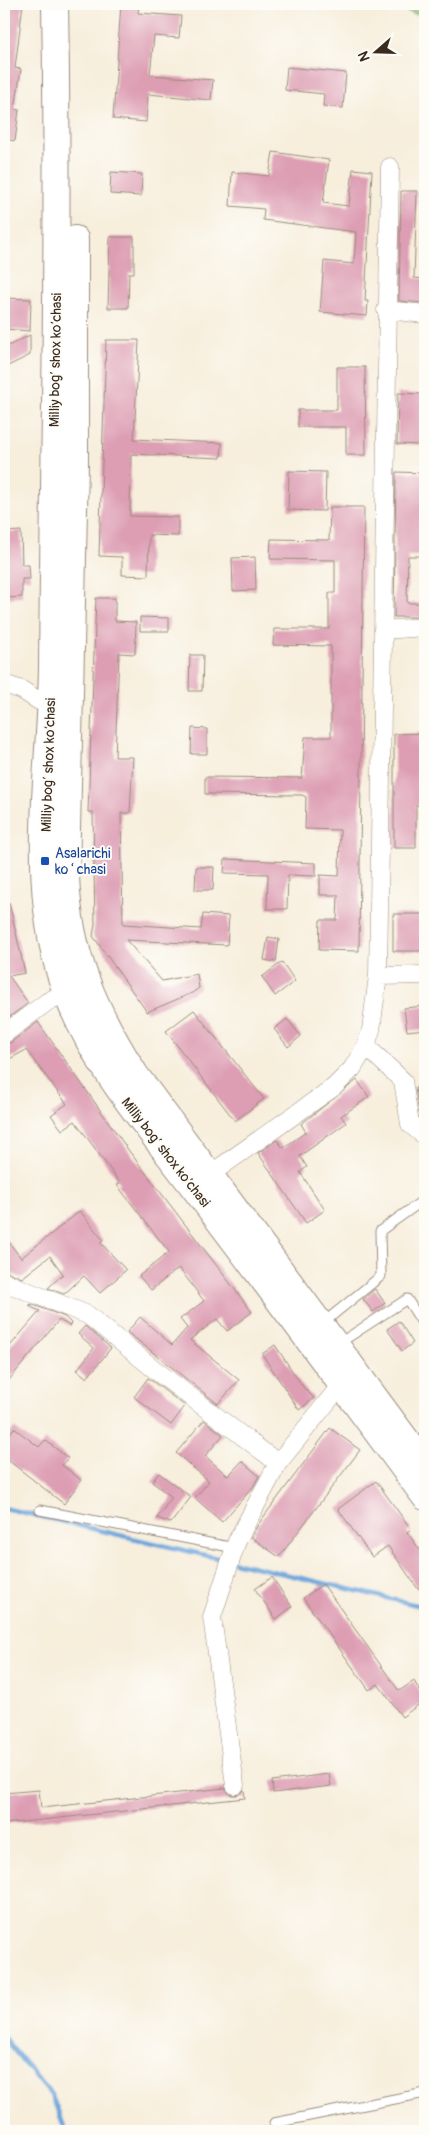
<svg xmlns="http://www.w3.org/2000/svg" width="429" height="2135" viewBox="0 0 429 2135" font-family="Pangolin,sans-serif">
<rect width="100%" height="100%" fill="#fdfcf7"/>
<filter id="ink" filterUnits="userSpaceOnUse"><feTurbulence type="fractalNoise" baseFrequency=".02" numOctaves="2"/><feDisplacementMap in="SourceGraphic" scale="10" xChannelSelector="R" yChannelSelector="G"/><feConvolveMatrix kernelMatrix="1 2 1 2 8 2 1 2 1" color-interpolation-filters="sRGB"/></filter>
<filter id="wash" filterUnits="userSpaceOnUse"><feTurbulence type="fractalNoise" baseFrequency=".0096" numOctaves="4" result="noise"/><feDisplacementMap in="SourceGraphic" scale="20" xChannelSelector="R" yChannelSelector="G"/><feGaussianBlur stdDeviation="1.12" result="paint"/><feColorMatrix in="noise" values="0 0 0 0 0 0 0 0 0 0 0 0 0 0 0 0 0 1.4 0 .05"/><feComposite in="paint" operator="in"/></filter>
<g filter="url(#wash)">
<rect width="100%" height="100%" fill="#f7eedc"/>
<path fill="#97c370" stroke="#697647" d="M383 4H425V17Z"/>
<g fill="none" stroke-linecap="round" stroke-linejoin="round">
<path stroke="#6ba5db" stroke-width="4.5" d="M4 1508 226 1560
M234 1562 425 1607
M4 2038 52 2096 66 2131"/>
</g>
<g id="blocks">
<path fill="#dd9db3" d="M4 4H23L15 68 21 69 15 109 19 110 15 141 4 139Z
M121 4H139L138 13 181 16 179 38 154 36 150 75 213 80 211 100 148 94 146 122 113 119Z
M287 67 346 73 343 108 323 106 324 94 285 90Z
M273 152 329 160 323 203 349 206 353 169 372 171 365 301H368L367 316 320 312 324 261 354 264 356 232 263 220 264 209 230 206 232 172 269 176Z
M111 172 142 174 141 196 110 194Z
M401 191H417L414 278 425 279V303L399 301Z
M110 237H134V273H129L128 308H108Z
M4 298 31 299 30 331 4 329Z
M30 335V355L4 368V348Z
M106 340H139L134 439 222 443 221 458 131 454 130 516 178 517V536L149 535 148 576 122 575V557L99 556Z
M337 367H365L366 455H346V427H298V410H337Z
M398 393 423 394 421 445 397 444Z
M289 471 326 472 325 511 288 510Z
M396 472 425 473V556H408L407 603H425V617H394Z
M330 507H364L359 951 319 950 320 920H337L338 895H320V875L339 876 340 830 305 829 306 797 302 795 205 794V777L302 778 305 737H331V646L273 645 274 629H329V593H335V560L270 559 271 539 329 540Z
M21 531 22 565H29L30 579H22V597L4 598V532Z
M255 557 256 590 233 591 232 558Z
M96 598H115V621L136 622 135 654 119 653 115 757H133L130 813H121L123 924 201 929 203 914 229 916 227 945 126 940 162 981 197 974 199 988 192 993 147 1012 93 936 95 924 93 812H88Z
M140 617 169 618V631H140Z
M190 655H203L202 691H189Z
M192 728 207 729V754H191Z
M425 733 423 805H416V848H394V734Z
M225 859 316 863V876L288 875 287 909H267L268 874 224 873Z
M196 867H214L213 890H195Z
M9 902 25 973 9 976 28 1003 4 1021V903Z
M393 914H425V951H393Z
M268 937 279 939 276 962 264 960Z
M282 962 295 981 275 996 262 977Z
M425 1006V1029L407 1031 404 1008Z
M194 1010 264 1099 235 1121 166 1031Z
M287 1019 301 1036 288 1047 274 1029Z
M38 1022 129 1151 252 1312 227 1331 217 1319 190 1340 239 1380 218 1404 127 1332 140 1317 172 1345 187 1328 180 1319 204 1301 179 1268 151 1290 139 1276 169 1252 117 1185 120 1183 75 1121 62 1130 51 1115 67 1104 26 1050 4 1062V1044L10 1043Z
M357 1080 369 1097 341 1116 346 1123 300 1156 307 1167 300 1172 325 1210 306 1223 258 1153 277 1140 283 1148 306 1132 301 1124Z
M425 1087V1123L420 1118 415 1088Z
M80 1211 103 1240 100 1242 126 1270 100 1293 84 1276 64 1294 48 1288 63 1274 50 1256 22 1278 8 1272 4 1267V1236L21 1258Z
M375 1289 385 1303 373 1312 363 1299Z
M31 1304 65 1317 71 1323 70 1326 59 1320 4 1386V1353L40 1311 29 1306Z
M399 1321 413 1343 402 1351 387 1329Z
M85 1326 111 1348 87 1378 77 1370 94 1348 78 1334Z
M275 1345 303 1387 314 1398 299 1410 262 1354Z
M148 1378 185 1406 171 1425 134 1397Z
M204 1420 223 1435 205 1456 228 1476 242 1461 259 1476 253 1487 222 1522 195 1498 209 1481 176 1453Z
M14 1428 39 1447 45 1440 68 1458 62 1465 81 1480 64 1504 4 1457V1441Z
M330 1428 360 1450 279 1557 251 1537 259 1523Z
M159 1473 191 1497 171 1523 157 1518 172 1497 152 1482Z
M376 1481 411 1529 407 1532 425 1557V1584L418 1589 388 1546 372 1557 338 1509Z
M272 1577 292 1607 276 1619 255 1589Z
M323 1584 399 1691 414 1681 425 1700 402 1717 378 1684 369 1690 303 1598Z
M329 1774 331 1786 273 1793 272 1781Z
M225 1788 231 1795H237L244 1790 245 1798 4 1824V1793L39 1790 41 1808Z"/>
</g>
</g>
<g filter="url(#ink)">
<use href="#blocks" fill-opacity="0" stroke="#998c7d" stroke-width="1"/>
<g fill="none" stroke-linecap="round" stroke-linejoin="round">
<g stroke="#998c7d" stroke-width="11">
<path id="lane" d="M323 1323 381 1276 380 1231 425 1199
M338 1344 407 1299 423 1324
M40 1510 235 1548
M274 2123 425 2093"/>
</g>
<g stroke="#998c7d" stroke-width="19">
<path id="street" d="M386 310 425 314
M383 630 425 627
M4 684 22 690 39 701 60 702
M378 976 425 975
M4 1034 47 1002 66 992
M366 1046 403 1081 410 1124 422 1134H425
M209 1175 334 1087 352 1069 366 1046 371 1030 378 976 390 167
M4 1282 88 1315 154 1369 278 1463
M235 1785 212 1617 237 1541 278 1463 341 1385"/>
</g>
<g stroke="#998c7d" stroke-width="28">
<path id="secondary" d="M55 4C59 225 54 446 52 668 50 776 27 894 68 997 97 1071 150 1129 197 1192 274 1293 349 1395 425 1497
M75 239V464L66 876C69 954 94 1009 135 1074L425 1465"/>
</g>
<use href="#lane" stroke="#fff" stroke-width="9"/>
<use href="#street" stroke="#fff" stroke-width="18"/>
<use href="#secondary" stroke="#fff" stroke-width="26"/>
</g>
</g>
<rect fill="#1a4fb4" stroke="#fdfcf7" stroke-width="2" x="40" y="856" width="10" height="10" rx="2.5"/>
<g text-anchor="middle" stroke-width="4" stroke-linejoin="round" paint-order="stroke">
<g font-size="14" fill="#3b2a1e" stroke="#fdfcf7">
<text transform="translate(55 360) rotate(-89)" y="5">Milliy bog‘ shox ko‘chasi</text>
<text transform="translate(48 765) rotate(-88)" y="5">Milliy bog‘ shox ko‘chasi</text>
<text transform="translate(166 1152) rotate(52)" y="5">Milliy bog‘ shox ko‘chasi</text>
</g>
<g font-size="14" fill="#164399" stroke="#fdfcf7" text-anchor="start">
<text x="55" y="858">Asalarichi<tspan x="55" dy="16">koʻchasi</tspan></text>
</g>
</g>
<rect width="429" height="2135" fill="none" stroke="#fdfcf7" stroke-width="20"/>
<g transform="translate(376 52) rotate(250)" stroke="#fdfcf7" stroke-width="4" paint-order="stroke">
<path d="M0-4L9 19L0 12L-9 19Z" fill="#3b2a1e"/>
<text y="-8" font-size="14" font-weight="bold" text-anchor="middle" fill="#3b2a1e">N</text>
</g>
</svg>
